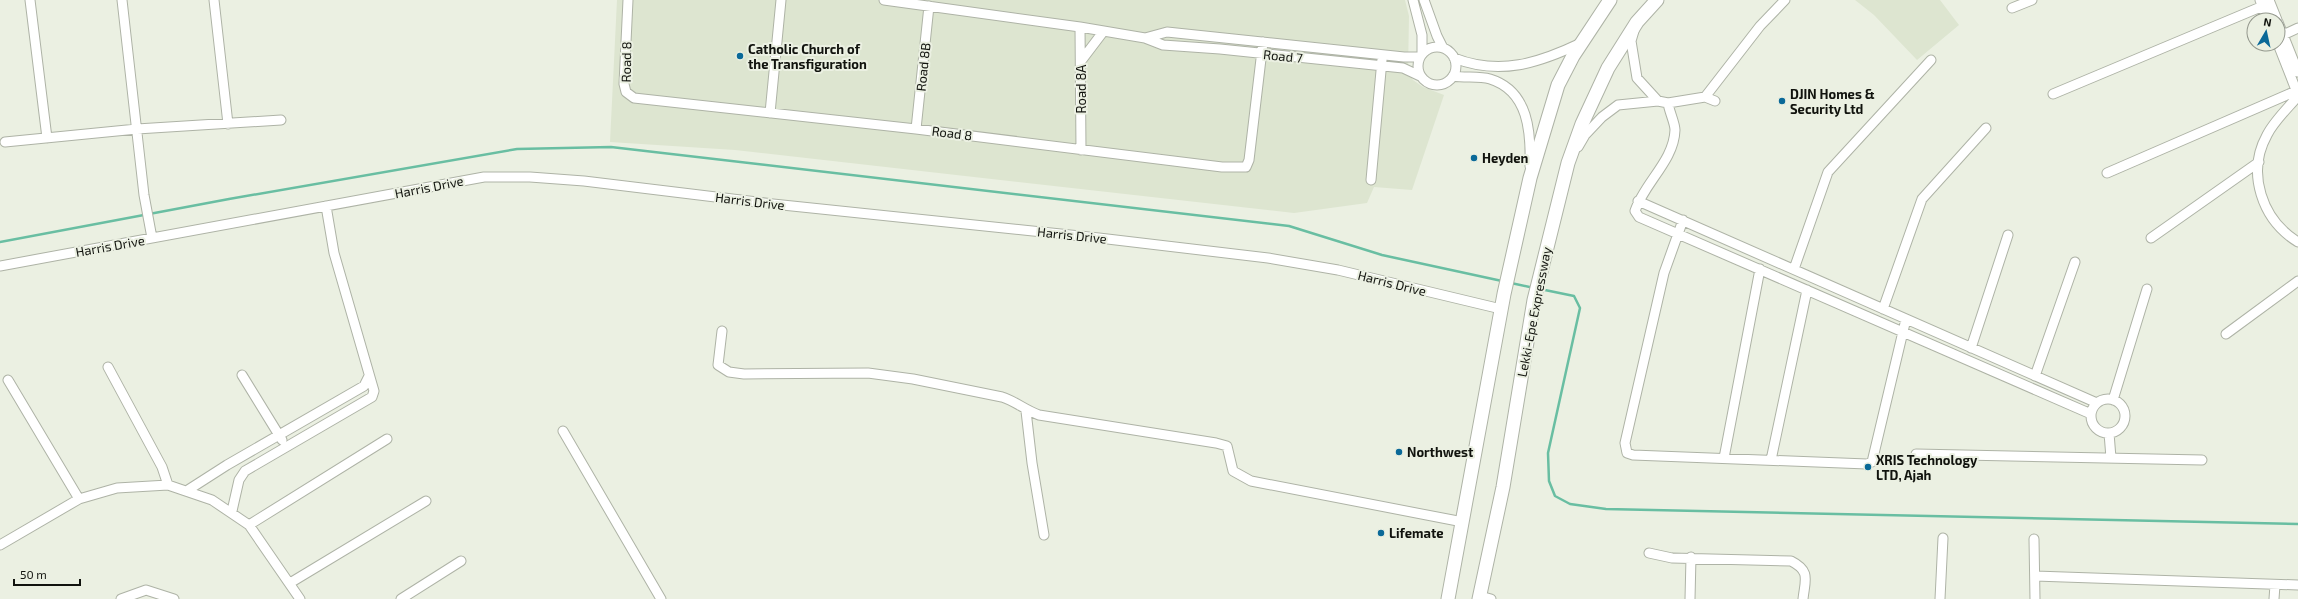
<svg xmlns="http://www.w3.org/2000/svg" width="2298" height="599" viewBox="0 0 2298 599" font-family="'Exo 2',sans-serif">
<rect width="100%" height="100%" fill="#ebf0e2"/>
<path fill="#dde5d0" d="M617 0H1405L1409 16 1408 72 1413 80 1423 87 1444 95 1412 190 1374 187 1367 203 1294 213 735 150 610 142Z
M1855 0H1940L1959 25 1917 60 1874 15Z"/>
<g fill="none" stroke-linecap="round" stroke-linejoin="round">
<path stroke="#69bea2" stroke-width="2.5" d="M0 242 229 199 517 149 611 147 1289 226 1382 255 1502 281
M1511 283 1534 288
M1540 289 1574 296 1580 308 1548 453 1549 481 1555 496 1570 504 1606 509 2298 524"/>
<g stroke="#aeb3a6" stroke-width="11">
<path id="minor" d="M30 0 47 138
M122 0 144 195 152 238
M214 0 228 124
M628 0 624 84 626 92 634 98 916 129 1222 167H1246L1249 160 1263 42
M884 0 1080 27 1145 38 1163 45 1220 49 1403 68 1420 76
M1413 0 1422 35V54
M1424 0 1437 36 1443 48
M2260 0 2268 20
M2269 0 2277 20
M2012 8 2032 0
M2278 22 2298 72
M1080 27 1081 150
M1634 31 1631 41 1637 78 1658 101
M2283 35 2298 28
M1145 38 1167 32 1404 57H1420
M2278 44 2298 95
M1418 66a19 19 0 1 1 38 0a19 19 0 1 1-38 0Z
M1454 58C1500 76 1539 63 1581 43
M1081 61 1103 32
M1453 76C1465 78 1479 76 1490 79 1529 91 1531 133 1530 166
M2053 94 2263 6
M2298 96C2288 108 2274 121 2267 135 2246 173 2262 220 2298 242
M1705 97 1760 26 1785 0
M1668 103C1669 111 1675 123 1675 130 1674 161 1644 183 1635 211L1639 217 2091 414
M770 113 781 0
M916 129 929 6
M5 142 137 129 281 120
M1578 147 1585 135 1602 117 1618 105 1658 101 1668 103 1705 97 1715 101
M2107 173 2296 91
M1371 180 1382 60
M1638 201 2097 403
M1683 220 1664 273 1625 443 1627 453 1633 455 1867 464 1872 462 1906 319
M2151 238 2259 162
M0 266 484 177H530L584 181 773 204 1099 238 1268 258 1338 270 1501 309
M1794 269 1828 172 1931 60
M1883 309 1922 199 1986 128
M722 331 718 365 729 372 744 374 868 373 913 379 1002 397C1015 401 1025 410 1039 415L1216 443 1227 446 1233 471 1251 481 1463 522
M2226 334 2298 281
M1971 348 2008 235
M108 367 162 467 168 485
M242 375 282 440
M2035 376 2075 262
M8 380 79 499
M2091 416a17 17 0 1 1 34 0a17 17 0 1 1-34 0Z
M2113 400 2147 289
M1026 411 1032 463 1044 535
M563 431 661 599
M2109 433 2111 458
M1916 454 2202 460
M1724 458 1760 269
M1771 460 1807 290
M188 490 227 465 364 386 369 376
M232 511 239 480 245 471 372 397 374 391 334 253 326 206
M249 525 387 439
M2034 539 2035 599
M0 545 79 499 117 488 168 485 212 500 249 525 300 599
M1649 553 1672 558 1791 561C1811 571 1805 580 1803 599
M2035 576 2298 585
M290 583 426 501
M1480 596 1491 599
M121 599 146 590 174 599
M401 599 461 561
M1690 599 1691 557
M1940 599 1943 538
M2274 599 2275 585"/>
</g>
<g stroke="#aeb3a6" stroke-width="15">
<path id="highway" d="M1448 599 1504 294 1530 178 1558 85 1573 56 1610 0
M1479 599 1503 487 1534 300 1568 163 1582 124 1608 68 1637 22 1657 0"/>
</g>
<use href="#minor" stroke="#fff" stroke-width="9"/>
<use href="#highway" stroke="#fff" stroke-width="13"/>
</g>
<g fill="#0a6998" stroke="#ebf0e2" stroke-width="1.5">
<circle cx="740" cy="56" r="4"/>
<circle cx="1782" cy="101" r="4"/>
<circle cx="1474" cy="158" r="4"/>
<circle cx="1399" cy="452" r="4"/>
<circle cx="1868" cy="467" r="4"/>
<circle cx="1381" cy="533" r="4"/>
</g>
<g text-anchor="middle" stroke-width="4" stroke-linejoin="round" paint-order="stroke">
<g font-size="13" font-weight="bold" fill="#11130e" stroke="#ebf0e2" text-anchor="start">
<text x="748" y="54">Catholic Church of<tspan x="748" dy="15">the Transfiguration</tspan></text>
<text x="1790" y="99">DJIN Homes &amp;<tspan x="1790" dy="15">Security Ltd</tspan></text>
<text x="1482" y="163">Heyden</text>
<text x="1407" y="457">Northwest</text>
<text x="1876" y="465">XRIS Technology<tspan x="1876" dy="15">LTD, Ajah</tspan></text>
<text x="1389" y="538">Lifemate</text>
</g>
<g font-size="13" fill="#11130e" stroke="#ebf0e2">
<text transform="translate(1283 56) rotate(6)" y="5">Road 7</text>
<text transform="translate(626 62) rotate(-89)" y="5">Road 8</text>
<text transform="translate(923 67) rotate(-84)" y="5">Road 8B</text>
<text transform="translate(1081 89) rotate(-90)" y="5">Road 8A</text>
<text transform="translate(952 133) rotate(7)" y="5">Road 8</text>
<text transform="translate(429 187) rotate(-11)" y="5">Harris Drive</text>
<text transform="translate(750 201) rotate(7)" y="5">Harris Drive</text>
<text transform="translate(1072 235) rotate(6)" y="5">Harris Drive</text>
<text transform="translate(110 246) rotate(-10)" y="5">Harris Drive</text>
<text transform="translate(1392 283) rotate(14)" y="5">Harris Drive</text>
<text transform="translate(1534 312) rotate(-79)" y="5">Lekki-Epe Expressway</text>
</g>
</g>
<g transform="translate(2266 32) rotate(9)"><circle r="19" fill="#ebf0e2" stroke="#94988d"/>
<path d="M0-3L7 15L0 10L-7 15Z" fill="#0a6998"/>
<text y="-6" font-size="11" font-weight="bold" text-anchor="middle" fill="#11130e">N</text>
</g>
<path d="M14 579v6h66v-6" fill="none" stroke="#11130e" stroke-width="2"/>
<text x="20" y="579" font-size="12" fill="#11130e" stroke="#ebf0e2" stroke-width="3" paint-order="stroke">50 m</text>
</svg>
